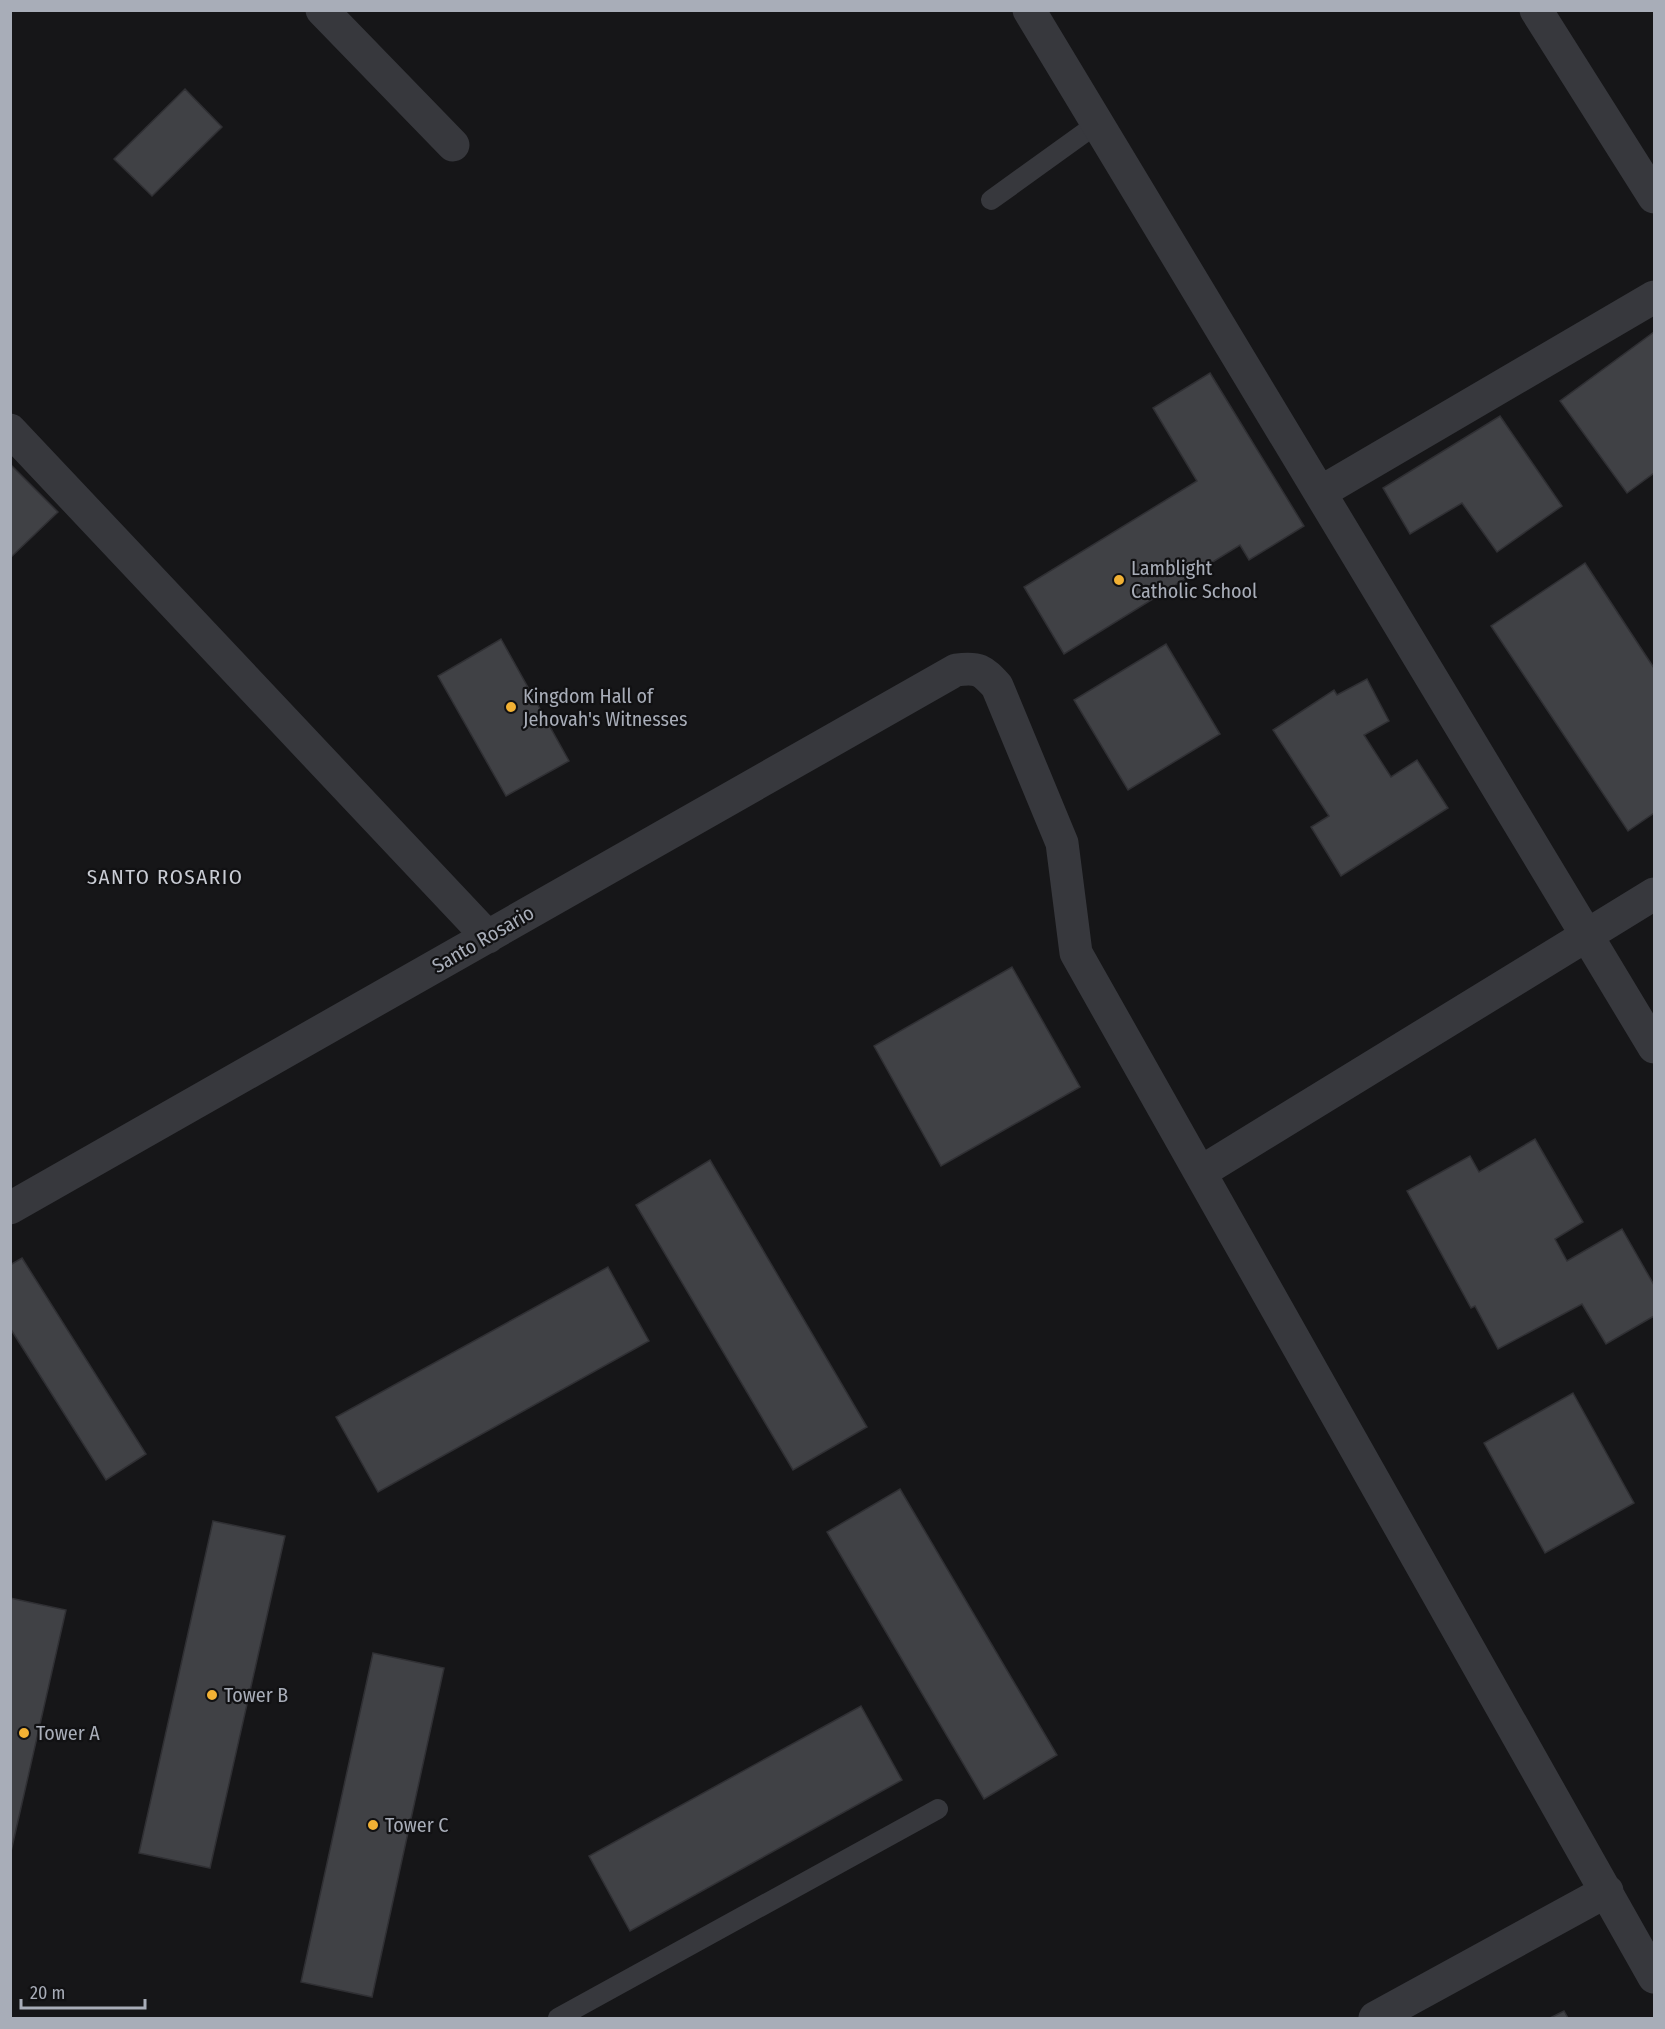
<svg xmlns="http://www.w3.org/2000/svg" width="1665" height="2029" viewBox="0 0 1665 2029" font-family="'Fira Sans Condensed',sans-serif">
<rect width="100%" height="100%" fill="#161618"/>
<path fill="#404145" stroke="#303034" stroke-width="1.5" d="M185 89 222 127 152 196 114 159Z
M1654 332V473L1627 493 1560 401Z
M1210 373 1304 526 1249 560 1240 545 1064 654 1024 587 1197 481 1153 408Z
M1500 416 1562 506 1497 552 1462 503 1410 534 1383 488Z
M10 464 58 512 10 558Z
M1585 563 1654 668V813L1628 831 1491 626Z
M501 639 569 761 506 796 438 676Z
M1166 644 1220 734 1128 790 1074 700Z
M1367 679 1389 721 1364 735 1391 777 1417 760 1448 808 1341 876 1311 827 1329 816 1273 730 1334 690 1337 695Z
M1012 967 1080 1087 941 1166 874 1046Z
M1535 1139 1583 1222 1555 1239 1567 1261 1622 1229 1654 1285V1316L1606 1344 1582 1304 1498 1349 1475 1306 1471 1308 1407 1191 1470 1156 1479 1172Z
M710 1160 867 1427 793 1470 636 1205Z
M22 1258 146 1454 106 1480 10 1328V1265Z
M608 1267 649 1341 378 1492 336 1417Z
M1573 1393 1634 1503 1545 1553 1484 1443Z
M900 1489 1057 1755 984 1799 827 1532Z
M213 1521 285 1536 210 1868 139 1853Z
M10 1598 66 1610 10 1856Z
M373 1653 444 1668 372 1997 301 1982Z
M861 1706 902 1780 630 1931 589 1856Z
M1564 2011 1568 2018H1550Z"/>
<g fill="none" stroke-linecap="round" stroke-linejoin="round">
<path stroke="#37383d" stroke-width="20" d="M991 200 1098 123
M558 2018 938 1809"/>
<path stroke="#37383d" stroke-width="33" d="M322 10 453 145
M1029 10 1654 1047
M1536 10 1654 197
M10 430 488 937
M1321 492 1654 297
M1201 1172 1654 894
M10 1208 956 670C979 667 982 670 997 686L1062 843 1076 953 1654 1977
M1375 2018 1607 1891"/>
</g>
<g fill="#f2b134" stroke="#111113" stroke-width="2">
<circle cx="1119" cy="580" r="6"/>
<circle cx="511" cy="707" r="6"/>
<circle cx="212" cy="1695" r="6"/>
<circle cx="24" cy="1733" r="6"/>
<circle cx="373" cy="1825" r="6"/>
</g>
<g text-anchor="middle" stroke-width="4.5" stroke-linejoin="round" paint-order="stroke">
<g font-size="20" fill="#a8adb8" stroke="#111113" text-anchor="start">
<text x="1131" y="575">Lamblight<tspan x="1131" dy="23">Catholic School</tspan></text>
<text x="523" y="703">Kingdom Hall of<tspan x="523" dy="23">Jehovah's Witnesses</tspan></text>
<text x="224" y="1702">Tower B</text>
<text x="36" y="1740">Tower A</text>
<text x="385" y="1832">Tower C</text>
</g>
<g font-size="20" fill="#a8adb8" stroke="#111113">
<text transform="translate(483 939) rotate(-30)" y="7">Santo Rosario</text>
</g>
<g font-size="21" letter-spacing="1.5" fill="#c9ccd4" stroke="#111113">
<text x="165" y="884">SANTO ROSARIO</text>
</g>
</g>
<rect width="1665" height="2029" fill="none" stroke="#a8adb8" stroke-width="24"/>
<path d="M21 1999v9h124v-9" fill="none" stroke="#a8adb8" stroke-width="3"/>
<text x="30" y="1999" font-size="18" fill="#a8adb8" stroke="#111113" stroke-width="4.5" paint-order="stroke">20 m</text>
</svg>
